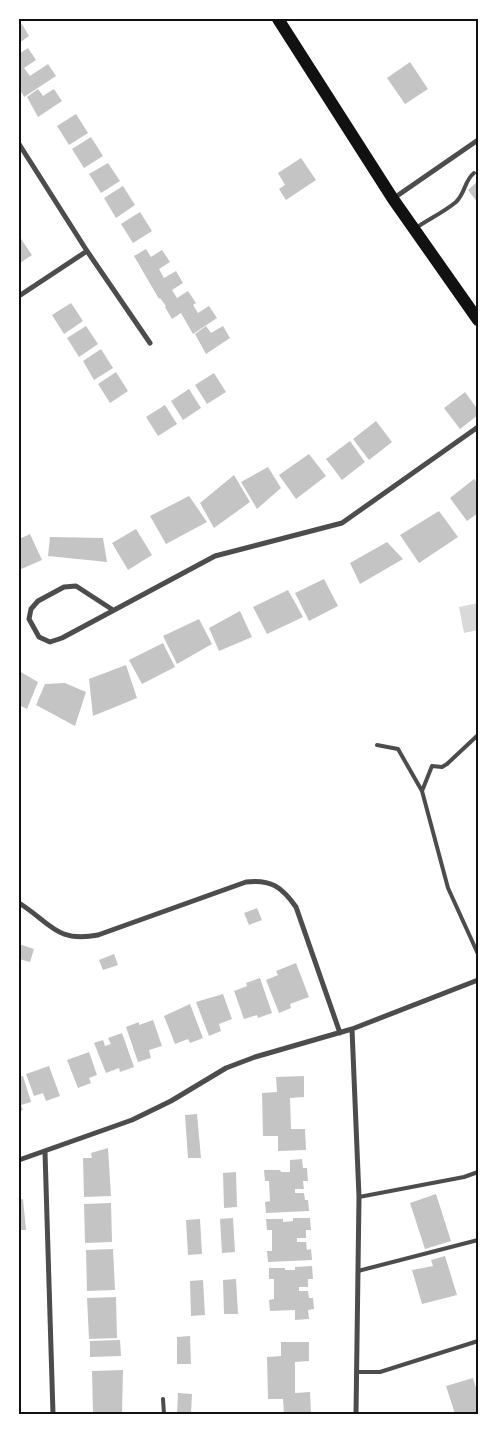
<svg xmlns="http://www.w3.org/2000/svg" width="497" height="1433" viewBox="0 0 497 1433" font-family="'PT Sans',sans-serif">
<rect width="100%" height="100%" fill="#fff"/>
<path fill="#d9d9d9" d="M478 603V630L464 633 459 607Z"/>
<path fill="#c4c4c4" d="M22 24 29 36 19 43V26Z
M28 48 36 60 24 68 30 76 48 64 56 76 24 97 19 88V54Z
M410 62 428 89 405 104 387 78Z
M38 89 43 96 54 89 62 101 38 117 27 97Z
M76 114 88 133 69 145 57 126Z
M91 137 103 156 84 168 72 149Z
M301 158 316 180 286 200 279 189 285 185 278 173Z
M108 163 120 181 101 193 89 174Z
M478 181V203L468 190Z
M123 186 135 205 116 218 104 198Z
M140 212 152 231 133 243 121 224Z
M19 236 32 255 20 263 19 262Z
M146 249 151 257 162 250 170 262 159 269 164 278 176 271 183 283 172 290 177 298 188 291 196 303 193 305 198 313 209 306 217 318 193 334 181 313 172 319 165 307 166 306 160 298 159 299 134 256Z
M71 303 83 321 64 334 52 315Z
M86 326 98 344 79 357 67 338Z
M206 326 211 333 223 326 230 338 206 354 195 334Z
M101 349 113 368 94 380 83 361Z
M116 372 128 391 110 403 98 384Z
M214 373 226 392 207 404 195 385Z
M189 389 201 408 183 420 171 401Z
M465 392 478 410V415L460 429 444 408Z
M165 405 177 424 158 436 146 417Z
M376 421 392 442 369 460 353 439Z
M350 441 365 462 342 480 326 459Z
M309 454 326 476 296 499 279 475Z
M268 467 281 488 257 509 241 482Z
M234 475 250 502 214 528 200 503Z
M474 479 478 484V513L467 521 450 498Z
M189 496 207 522 166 544 150 516Z
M439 511 458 537 419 563 400 535Z
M136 529 152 555 128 570 112 543Z
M30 534 42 560 19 570V539Z
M50 537 103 538 107 562 48 556Z
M387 542 403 559 360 584 350 563Z
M324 579 338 606 309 621 295 593Z
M288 590 303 617 267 634 253 607Z
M240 611 252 637 219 651 209 628Z
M199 619 212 644 177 664 163 636Z
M163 643 175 667 142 684 129 660Z
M126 665 137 698 93 716 89 679Z
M19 671 38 682 27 709 19 705Z
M65 683 86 692 75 726 36 705 45 684Z
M257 908 262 920 249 925 244 913Z
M19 944 34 949 30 962 19 959Z
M114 954 118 965 103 970 99 960Z
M296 963 309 997 290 1004 291 1008 279 1013 266 980 278 975 276 971Z
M260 978 272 1013 258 1018 257 1015 244 1019 234 991 247 986 246 983Z
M223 994 232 1019 219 1024 221 1031 209 1036 196 1002Z
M190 1004 203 1038 190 1043 188 1039 175 1044 164 1016Z
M153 1020 162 1046 149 1050 151 1058 138 1062 126 1027 139 1022V1025Z
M122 1033 134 1067 120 1072 119 1068 106 1073 94 1043 103 1040 105 1046 111 1044 108 1038Z
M89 1052 97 1075 89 1078 91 1083 78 1088 67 1060Z
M49 1066 60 1096 46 1101 43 1093 34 1096 26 1074Z
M23 1076 31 1102 21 1105 23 1110 19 1111V1077Z
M304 1076V1097L290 1098 291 1129H305L306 1150 278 1151V1136H263L262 1093 277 1092 276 1077Z
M197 1114 201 1158H188L185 1115Z
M108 1148 111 1196 84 1197 83 1158H92L91 1153Z
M302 1159 303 1168H307L308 1181H303L304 1189H295V1193H304L305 1200H308L309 1211 266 1213 265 1202 270 1201 269 1181H265L264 1170H280L281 1172H290V1160Z
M236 1172 237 1207 224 1208 223 1173Z
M436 1194 451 1241 425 1249 410 1203Z
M23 1199 26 1230H19V1200Z
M111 1203 112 1242 85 1243 84 1204Z
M233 1218 235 1252 222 1253 220 1219Z
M293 1218H310L311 1230H306V1238H297V1242H306L307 1250 311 1249 312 1260 268 1262 267 1251H272V1230H267L266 1219H283V1222L293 1221Z
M200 1219 202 1254 188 1255 186 1220Z
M113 1249 115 1290 87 1291 86 1250Z
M445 1256 457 1295 422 1304 412 1270 433 1266 431 1260Z
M312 1266 313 1279H308V1287H299V1291H308L309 1298H313L314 1309 308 1310 309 1319 295 1320V1310L270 1311 269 1300 274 1299V1279H269V1268H285V1270H295V1267Z
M236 1279 238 1314H224L223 1280Z
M203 1280 205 1315 191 1316 190 1281Z
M116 1297 117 1338 89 1339 87 1298Z
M190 1336 191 1364H177V1337Z
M120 1340 121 1356 90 1357V1341Z
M281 1342H309V1361L295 1362V1393L310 1392 311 1413 284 1414 283 1399H268L267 1357 281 1356Z
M123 1370 122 1414H93L92 1371Z
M473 1378 478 1394V1414H455L446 1386Z
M178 1393 192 1394 191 1414H177Z"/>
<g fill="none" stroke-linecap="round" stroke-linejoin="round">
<path stroke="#4c4c4c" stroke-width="4" d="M416 228C429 219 444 212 456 202 466 192 464 181 474 173
M377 745 398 749 422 791 448 888 478 954
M422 791 432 766 442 767 447 764 478 735
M359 1197 464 1177 478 1172
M358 1271 478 1240
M357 1372H380L478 1341
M163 1399 164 1414"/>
<path stroke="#4c4c4c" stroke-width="5" d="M19 144 87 251 19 296
M394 198 478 140
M87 251 150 343
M113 610 76 586 64 587 38 601 31 609 29 619 39 637 50 642 62 638 215 556 342 523 478 427
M19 903C51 923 56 943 98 935L246 882C271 879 282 887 296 907L340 1033
M352 1029 359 1197 356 1414
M45 1152 53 1414
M19 1160 132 1120 171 1101 226 1068 255 1057 352 1029 478 980"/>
<path stroke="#111" stroke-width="12" d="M278 19 393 199 478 320"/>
</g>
<rect width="497" height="1433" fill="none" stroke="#ffffff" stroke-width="40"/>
<rect x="20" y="20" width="457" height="1393" fill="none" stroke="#111" stroke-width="2"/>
</svg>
